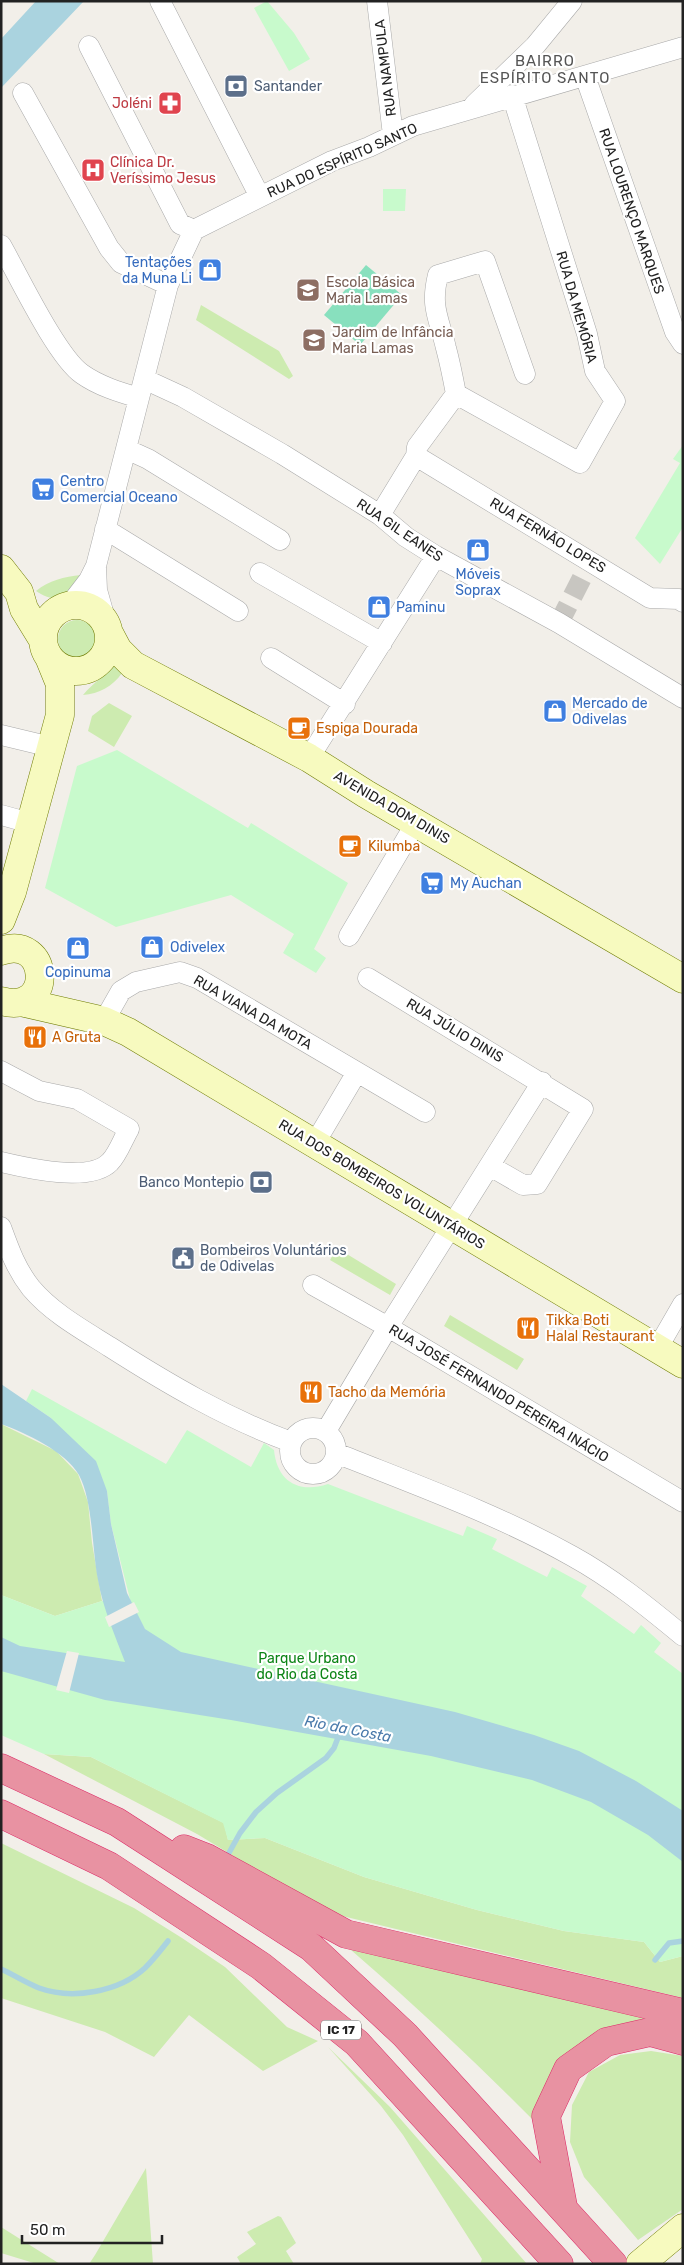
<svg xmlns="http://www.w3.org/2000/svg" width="684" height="2265" viewBox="0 0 684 2265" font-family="Rubik,sans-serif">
<rect width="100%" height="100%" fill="#f2efe9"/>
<path fill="#cdebb0" d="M201 305 279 351 293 376 289 379 196 320Z
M81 575C68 594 60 607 36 591 49 580 64 577 81 575Z
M58 639a19 19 0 1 1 38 0a19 19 0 1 1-38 0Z
M117 661 122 673C113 686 99 694 83 695 94 682 107 674 117 661Z
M109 703 132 716 114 747 88 731 92 716Z
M337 1248 396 1284 390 1295 330 1260Z
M450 1315 524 1359 517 1370 444 1326Z
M1 1424 56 1451 78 1474 88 1502 92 1543 102 1601 55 1616 1 1595Z
M44 1754 91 1757 224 1823 228 1840 265 1838 364 1877 477 1910 564 1931 644 1942 660 1962 683 1956V1998L338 1915 300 1896 197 1834Z
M1 1843 134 1908 182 1938 225 1967 287 2027 318 2041 263 2071 189 2015 154 2057 105 2032 1 1998Z
M351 1950 378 1953 666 2020 610 2031 541 2128C480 2066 417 2007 351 1950Z
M328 2047 390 2107 527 2264H480L482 2259 403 2135 381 2106Z
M651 2051 683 2056V2209L638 2240 584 2177 570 2142 572 2105 589 2072 620 2055Z
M146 2168 153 2264H89L95 2255Z
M278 2216 281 2217 296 2243 286 2251 294 2264H241L237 2257 256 2244 247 2232Z
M1 2227 60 2264H37L1 2253Z"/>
<path fill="#c8facc" d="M267 1 294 33 310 59 289 71 254 8Z
M383 189H406L405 211H383Z
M683 445V527L660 564 635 538 680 463 673 459Z
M117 750 248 828 251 823 348 883 314 949 326 958 316 973 283 953 294 934 231 895 116 927 45 888 77 766Z
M32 1389 166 1464 187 1430 251 1467 264 1443 274 1450C277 1481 298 1494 328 1484L463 1536 467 1526 497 1539 492 1549 547 1577 552 1567 587 1586 581 1596 634 1634 641 1625 661 1643 654 1652 683 1674V1956L660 1962 644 1942 564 1931 477 1910 364 1877 265 1838 228 1840 223 1823 91 1757 44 1754 1 1735V1595L55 1616 102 1601 130 1599 111 1524 107 1491 51 1418 26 1401Z"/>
<path fill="#88e0be" d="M366 265 402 295 360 345 324 315Z"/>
<path fill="#aad3df" d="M36 1H84L1 88V39Z
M1 1384 51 1418 96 1461 107 1491 111 1524 127 1593 145 1629 181 1652 455 1712 534 1735 579 1751 636 1781 683 1811V1862L648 1835 591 1802 532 1780 431 1756 231 1720 105 1700 1 1671V1637L20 1646 125 1662C115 1635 103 1609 98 1580 92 1550 93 1501 79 1475 66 1452 26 1433 1 1424Z"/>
<path fill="#f2efe9" d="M134 1602 139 1612 109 1627 105 1617Z
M67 1651 79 1653 69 1693 56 1690Z"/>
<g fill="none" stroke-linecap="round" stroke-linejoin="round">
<path stroke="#aad3df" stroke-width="5.5" d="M225 1860 240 1833 256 1812 277 1793 326 1758 334 1748 339 1735
M655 1960 669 1943 683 1941
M1 1969C14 1975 26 1983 39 1988 72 2000 119 1992 145 1968 153 1960 161 1950 168 1941"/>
<path stroke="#c8c6c1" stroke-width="20" stroke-dasharray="20 10" stroke-linecap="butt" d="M559 623 591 560"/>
<g stroke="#a9a9a9" stroke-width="21">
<path id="street" d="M160 1 260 197
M377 1 393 135
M89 46 180 224 194 230
M585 76 675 332 683 344
M23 93 109 248 121 263 168 285
M474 105 535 46 572 1
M1 245C18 275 57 357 82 374 99 386 119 392 139 398
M144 379 183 397 282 454 380 515 406 537 436 556 559 623 683 698
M456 394C453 378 450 363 446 348 439 318 430 307 438 275L485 261 525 374
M126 449 148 459 280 540
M416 456 650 598 679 599 683 602
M380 515 416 456 417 447 456 394 580 463 615 401 595 371 587 334 512 95
M105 529 238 611
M96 566 97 590 106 622
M260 573 382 643
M69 606 89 580 96 566 168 285 194 230 332 161 369 147 413 126 683 47
M271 658 345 704
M1 735 51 747
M309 758 436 556
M1 815 30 823
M349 936 417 821
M368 978 583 1109 537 1184 523 1185 490 1166
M104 1021 121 991 136 982 180 972 197 978 425 1112
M1 1071 39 1091 77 1099 129 1129C123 1139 118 1154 110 1162 90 1183 26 1168 1 1162
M315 1143 357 1072
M1 1227C9 1249 16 1269 31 1288 52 1313 83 1330 110 1347 168 1384 226 1418 291 1442
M313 1285 388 1327 683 1502
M657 1349 683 1304
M290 1451a23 23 0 1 1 46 0a23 23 0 1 1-46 0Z
M326 1431 388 1327 542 1082
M336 1453C416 1485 497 1514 572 1556 612 1578 648 1607 683 1636"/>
</g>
<g stroke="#707d05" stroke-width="29">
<path id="secondary" d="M1 569 19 592 24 609 43 640
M43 638a33 33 0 1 1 66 0a33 33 0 1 1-66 0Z
M109 633 118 650 133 665 309 758 366 794 683 979
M1 920 12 892 60 715V684L49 657
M1 951C49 933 56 1016 1 1001
M21 1002 104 1021 128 1032 683 1364
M640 2264 683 2228"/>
</g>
<g stroke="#dc2a67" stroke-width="29">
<path id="highway" d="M1 1768 117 1822 311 1947 405 2035 613 2264
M1 1814 109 1866 261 1966 357 2043 559 2264
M184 1849 207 1858 346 1934 683 2013
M563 2206 546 2116 568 2069 606 2042 650 2032 683 2041"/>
</g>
<use href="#street" stroke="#fff" stroke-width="20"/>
<use href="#secondary" stroke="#f7fabf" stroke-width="28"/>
<use href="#highway" stroke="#e892a2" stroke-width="28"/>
</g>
<defs>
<g id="bank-square" transform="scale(1.25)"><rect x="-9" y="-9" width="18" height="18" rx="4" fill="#5c6f8a" stroke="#fff"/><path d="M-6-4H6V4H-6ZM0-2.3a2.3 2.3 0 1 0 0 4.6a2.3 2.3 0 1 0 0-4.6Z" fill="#fff"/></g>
<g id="pharmacy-square" transform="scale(1.25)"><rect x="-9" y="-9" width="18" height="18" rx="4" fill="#e0444e" stroke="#fff"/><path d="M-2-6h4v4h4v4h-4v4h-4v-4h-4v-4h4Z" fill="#fff"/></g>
<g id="hospital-square" transform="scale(1.25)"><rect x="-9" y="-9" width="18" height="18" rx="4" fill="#e0444e" stroke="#fff"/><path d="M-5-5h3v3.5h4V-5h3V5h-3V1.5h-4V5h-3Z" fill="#fff"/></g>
<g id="shop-square" transform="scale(1.25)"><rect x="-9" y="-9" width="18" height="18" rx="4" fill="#3f7fe0" stroke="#fff"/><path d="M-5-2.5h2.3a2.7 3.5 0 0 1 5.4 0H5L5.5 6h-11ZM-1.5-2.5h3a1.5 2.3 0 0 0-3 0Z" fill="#fff"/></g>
<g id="school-square" transform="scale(1.25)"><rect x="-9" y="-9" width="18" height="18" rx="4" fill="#8d6e63" stroke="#fff"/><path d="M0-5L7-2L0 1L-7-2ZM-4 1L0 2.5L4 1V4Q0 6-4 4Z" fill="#fff"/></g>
<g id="supermarket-square" transform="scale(1.25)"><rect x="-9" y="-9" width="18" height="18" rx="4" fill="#3f7fe0" stroke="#fff"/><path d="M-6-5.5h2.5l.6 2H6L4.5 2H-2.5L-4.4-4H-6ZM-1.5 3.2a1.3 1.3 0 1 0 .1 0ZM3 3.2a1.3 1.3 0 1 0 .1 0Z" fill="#fff"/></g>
<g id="cafe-square" transform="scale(1.25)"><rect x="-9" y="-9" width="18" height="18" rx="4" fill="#e8710a" stroke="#fff"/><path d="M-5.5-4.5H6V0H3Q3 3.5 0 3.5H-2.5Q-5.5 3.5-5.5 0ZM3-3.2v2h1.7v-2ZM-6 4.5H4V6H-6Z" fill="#fff"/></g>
<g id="restaurant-square" transform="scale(1.25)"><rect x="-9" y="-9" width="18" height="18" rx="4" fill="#e8710a" stroke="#fff"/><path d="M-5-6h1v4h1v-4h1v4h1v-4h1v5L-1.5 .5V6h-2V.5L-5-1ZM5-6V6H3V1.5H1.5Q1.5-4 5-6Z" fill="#fff"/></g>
<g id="civic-square" transform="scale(1.25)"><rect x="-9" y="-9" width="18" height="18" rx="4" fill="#5c6f8a" stroke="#fff"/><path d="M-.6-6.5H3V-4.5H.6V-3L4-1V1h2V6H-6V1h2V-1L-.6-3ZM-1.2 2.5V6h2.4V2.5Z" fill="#fff"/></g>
</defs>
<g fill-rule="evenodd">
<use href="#bank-square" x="236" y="86"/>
<use href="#pharmacy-square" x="170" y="103"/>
<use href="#hospital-square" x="93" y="170"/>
<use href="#shop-square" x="210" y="270"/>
<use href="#school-square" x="308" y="290"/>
<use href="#school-square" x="314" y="340"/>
<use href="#supermarket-square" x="43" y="489"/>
<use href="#shop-square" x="478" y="550"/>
<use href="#shop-square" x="379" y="607"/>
<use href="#shop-square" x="555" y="711"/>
<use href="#cafe-square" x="299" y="728"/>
<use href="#cafe-square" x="350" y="846"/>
<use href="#supermarket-square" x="432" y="883"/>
<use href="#shop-square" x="152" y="947"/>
<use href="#shop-square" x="78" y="948"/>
<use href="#restaurant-square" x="35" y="1037"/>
<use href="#bank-square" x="261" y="1182"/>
<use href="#civic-square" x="183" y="1258"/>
<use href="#restaurant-square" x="528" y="1328"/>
<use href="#restaurant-square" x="311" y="1392"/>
</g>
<g text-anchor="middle" stroke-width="4.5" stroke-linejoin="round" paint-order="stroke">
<rect fill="#fff" stroke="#646464" stroke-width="1" x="321" y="2020.5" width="40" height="19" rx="4"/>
<g font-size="12" font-weight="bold" fill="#222">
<text x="341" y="2034">IC 17</text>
</g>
<g font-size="14" fill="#222" stroke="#fff">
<text transform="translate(385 68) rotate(-97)" y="5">RUA NAMPULA</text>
<text transform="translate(342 160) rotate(-24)" y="5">RUA DO ESPÍRITO SANTO</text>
<text transform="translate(632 211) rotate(71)" y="5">RUA LOURENÇO MARQUES</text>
<text transform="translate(577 307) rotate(74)" y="5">RUA DA MEMÓRIA</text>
<text transform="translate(400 530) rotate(34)" y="5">RUA GIL EANES</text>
<text transform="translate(548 535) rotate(31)" y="5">RUA FERNÃO LOPES</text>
<text transform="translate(392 807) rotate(30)" y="5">AVENIDA DOM DINIS</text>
<text transform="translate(253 1012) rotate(30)" y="5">RUA VIANA DA MOTA</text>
<text transform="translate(455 1030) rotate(31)" y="5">RUA JÚLIO DINIS</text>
<text transform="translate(382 1184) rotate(31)" y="5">RUA DOS BOMBEIROS VOLUNTÁRIOS</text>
<text transform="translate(499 1393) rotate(31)" y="5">RUA JOSÉ FERNANDO PEREIRA INÁCIO</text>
</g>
<g font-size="14" fill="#4e5e75" stroke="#fff" text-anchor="start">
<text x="254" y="91">Santander</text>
<text x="244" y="1187" text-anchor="end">Banco Montepio</text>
<text x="200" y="1255">Bombeiros Voluntários<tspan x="200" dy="16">de Odivelas</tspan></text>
</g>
<g font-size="14" fill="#be3a42" stroke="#fff" text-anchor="end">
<text x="152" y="108">Joléni</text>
<text x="110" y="167" text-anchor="start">Clínica Dr.<tspan x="110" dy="16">Veríssimo Jesus</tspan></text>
</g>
<g font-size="14" fill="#366cbe" stroke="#fff" text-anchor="start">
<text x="192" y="267" text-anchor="end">Tentações<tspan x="192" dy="16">da Muna Li</tspan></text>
<text x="60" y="486">Centro<tspan x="60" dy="16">Comercial Oceano</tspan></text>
<text x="478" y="579" text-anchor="middle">Móveis<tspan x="478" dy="16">Soprax</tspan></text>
<text x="396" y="612">Paminu</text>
<text x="572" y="708">Mercado de<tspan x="572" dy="16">Odivelas</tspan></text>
<text x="450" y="888">My Auchan</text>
<text x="170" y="952">Odivelex</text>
<text x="78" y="977" text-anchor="middle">Copinuma</text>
</g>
<g font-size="14" fill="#785e54" stroke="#fff" text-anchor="start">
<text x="326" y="287">Escola Básica<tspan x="326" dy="16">Maria Lamas</tspan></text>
<text x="332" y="337">Jardim de Infância<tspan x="332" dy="16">Maria Lamas</tspan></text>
</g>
<g font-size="14" fill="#c56008" stroke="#fff" text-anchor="start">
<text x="316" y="733">Espiga Dourada</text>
<text x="368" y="851">Kilumba</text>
<text x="52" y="1042">A Gruta</text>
<text x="546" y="1325">Tikka Boti<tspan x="546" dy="16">Halal Restaurant</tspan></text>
<text x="328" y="1397">Tacho da Memória</text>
</g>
<g font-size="14" fill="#0c8416" stroke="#fff">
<text x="307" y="1663">Parque Urbano<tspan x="307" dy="16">do Rio da Costa</tspan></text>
</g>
<g font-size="15" letter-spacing="1" fill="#555" stroke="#fff">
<text x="545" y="66">BAIRRO<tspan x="545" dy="17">ESPÍRITO SANTO</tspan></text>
</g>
<g font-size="15" font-style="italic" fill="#4a7aab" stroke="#fff">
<text transform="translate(348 1729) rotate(11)" y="5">Rio da Costa</text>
</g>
</g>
<rect width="684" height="2265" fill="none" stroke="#222222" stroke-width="5"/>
<path d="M22 2235v8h140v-8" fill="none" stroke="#222222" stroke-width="2.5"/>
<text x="30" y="2235" font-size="15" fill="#222222" stroke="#ffffff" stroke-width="4" paint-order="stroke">50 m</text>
</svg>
